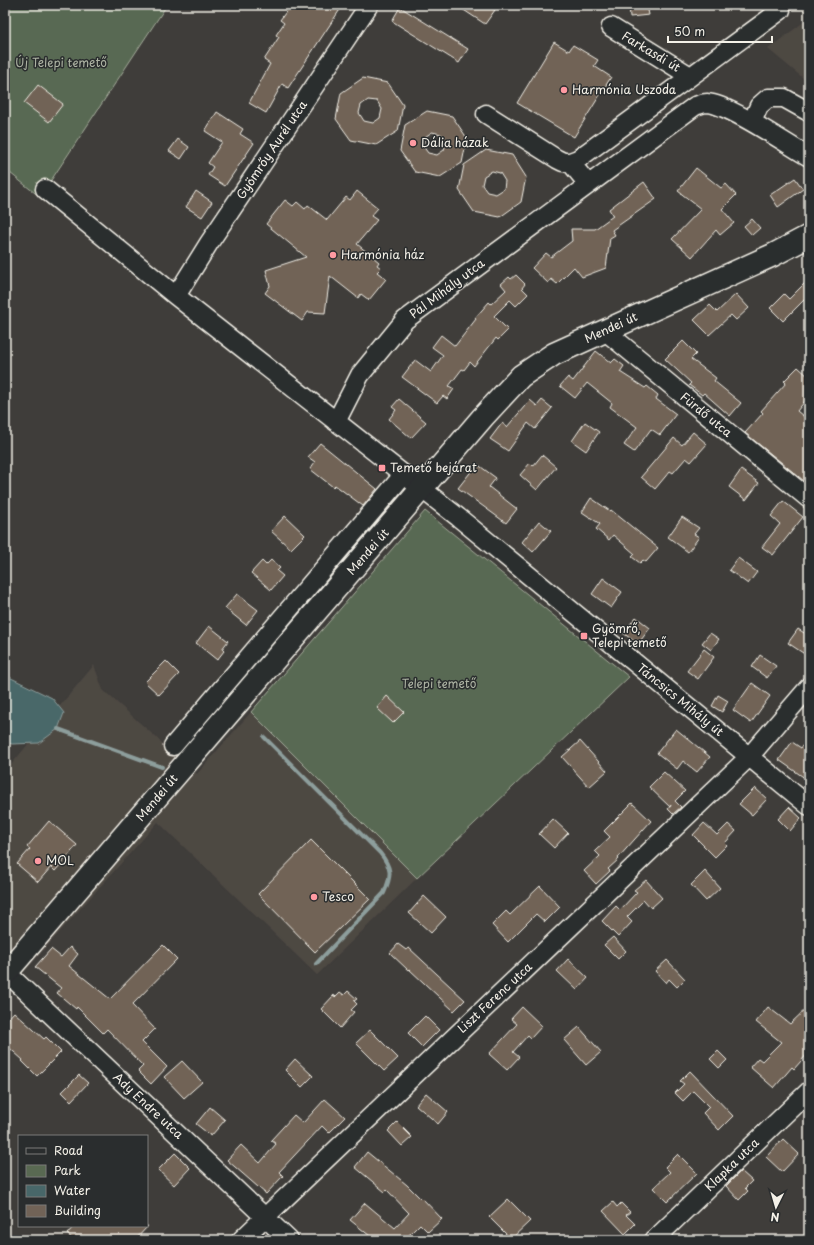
<svg xmlns="http://www.w3.org/2000/svg" width="814" height="1245" viewBox="0 0 814 1245" font-family="'Playpen Sans',sans-serif">
<rect width="100%" height="100%" fill="#3f3d3a"/>
<filter id="ink" filterUnits="userSpaceOnUse"><feTurbulence type="fractalNoise" baseFrequency=".025" numOctaves="2"/><feDisplacementMap in="SourceGraphic" scale="8" xChannelSelector="R" yChannelSelector="G"/><feConvolveMatrix kernelMatrix="1 2 1 2 8 2 1 2 1" color-interpolation-filters="sRGB"/></filter>
<g filter="url(#ink)">
<path fill="#4e4843" d="M809 18V83L768 49Z
M94 665 103 690 197 774 251 712 417 878 317 975 158 822 24 972 5 957V772Z"/>
<path fill="#596952" stroke="#a6ad9d" d="M5 5H167L40 197 5 169Z
M425 511 629 677 417 878 251 712Z"/>
<path fill="#486769" stroke="#8d9e9c" d="M5 675 52 698 64 713 58 729 39 743 12 744 5 742Z"/>
<g fill="none" stroke-linecap="round" stroke-linejoin="round">
<path stroke="#8d9e9c" stroke-width="4" d="M58 729 162 767
M264 737 380 853C392 868 392 875 384 893L316 964"/>
</g>
<path fill="#716357" stroke="#f4f1e8" fill-rule="evenodd" d="M291 5H343L288 88 282 84 266 113 249 103 270 64 264 60 279 37 276 35 284 23 280 20Z
M456 5H488L495 10 485 24Z
M629 5H647L649 15 630 17Z
M400 7 468 49 459 63 392 21Z
M554 42 569 51 573 45 598 60 594 66 611 77 574 137 517 103Z
M363 78 388 83 403 105 398 131 376 145 351 140 336 119 341 93ZM368 100 377 101 382 109 380 118 373 123 364 121 359 113 361 105Z
M38 85 63 104 49 122 24 103Z
M427 111 452 116 467 138 462 163 440 177 415 172 400 151 405 125ZM432 132 441 134 446 141 444 150 437 155 428 153 423 146 425 137Z
M217 112 243 129 240 134 254 143 225 186 208 175 213 167 208 163 222 142 205 131Z
M178 139 189 147 181 159 169 151Z
M486 150 512 155 526 177 521 202 500 217 474 212 459 190 464 165ZM492 171 500 173 505 181 504 189 496 194 487 192 482 185 484 176Z
M696 168 721 188 726 184 736 195 722 209 734 223 720 235 716 230 692 257 672 239 701 209 678 191Z
M795 178 803 189 778 207 770 195Z
M644 182 656 199 612 230 615 235 610 238 606 268 582 277 574 267 557 284 551 279 548 283 532 268 546 253 551 257 572 241 571 229H595L613 216 609 209Z
M196 191 212 202 202 217 186 207Z
M357 191 378 208 371 216 377 220 357 244 379 262 377 265 381 268 377 272 386 279 369 300 361 294 358 298 330 276 325 313 308 312 302 321 265 293 270 286 266 270 306 257 266 224 285 200 293 206 297 202 305 209 308 205 327 220 346 197 350 200Z
M752 219 760 228 752 235 744 226Z
M516 275 525 284 522 288 528 294 516 306 510 300 494 316 508 330 498 340 496 338 474 366 470 362 464 370 462 369 449 386 454 389 447 399 443 396 437 403 402 377 415 360 431 372 443 355 432 347 441 335 455 346 476 319 475 318 489 302 491 304 506 290 501 284 509 277 511 279Z
M809 279V295L783 321 770 308 784 294 789 299Z
M736 294 749 308 736 320 731 315 709 335 694 320 710 305 717 312Z
M683 341 696 354 691 359 716 378 714 381 741 403 730 416 704 393 702 395 689 385 691 383 665 359Z
M596 351 611 363 615 359 624 366 620 372 645 388 647 386 658 395 656 399 676 414 660 435 651 429 634 452 624 445 637 427 610 407 612 403 587 383 575 398 560 386 568 377 573 381Z
M798 367 809 377V396L797 411 809 421V485L745 433 763 413 761 411 786 383 784 381Z
M399 399 426 422 411 438 389 419 396 410 392 407Z
M530 400 537 406 542 400 552 408 535 429 528 423 508 451 490 439 502 423 507 427Z
M585 422 599 432 586 451 572 441Z
M693 432 707 444 691 462 686 458 673 473 670 471 655 489 641 477 674 438 682 445Z
M320 443 377 489 363 506 335 485 333 487 310 469 315 462 308 457Z
M542 455 556 467 537 490 520 475 530 463 533 466Z
M477 464 496 478 489 487 517 509 506 523 458 488Z
M741 470 759 483 746 500 729 487Z
M591 498 610 511 611 510 658 548 646 562 643 560 640 563 632 557 635 554 613 535 609 540 596 529 600 524 582 512Z
M783 501 803 517 773 555 762 547 780 524 771 516Z
M285 516 305 535 291 549 271 531Z
M682 517 699 528 694 534 699 537 688 552 668 537Z
M539 521 551 531 533 552 522 542Z
M738 558 757 572 748 584 729 570Z
M271 560 280 568 277 571 283 576 271 590 251 573 262 561 266 565Z
M603 578 622 592 611 608 592 594Z
M237 594 258 610 246 625 225 608Z
M636 617 650 628 638 644 623 633Z
M209 626 228 641 222 649 224 651 217 660 196 643Z
M798 629 809 636V657L788 643Z
M710 633 719 639 711 650 702 643Z
M704 649 714 657 698 679 687 671Z
M760 655 776 666 767 678 752 667Z
M166 661 179 674 159 695 145 682Z
M752 683 770 696 751 723 733 710Z
M718 695 728 701 722 712 712 706Z
M387 696 404 712 393 723 377 708Z
M676 729 710 757 697 772 683 761 677 769 657 753Z
M809 737V781L779 760 792 742 801 748Z
M580 741 607 771 589 787 562 757Z
M664 772 685 791 675 801 681 807 673 814 668 809 671 805 670 807 649 787Z
M755 788 767 799 752 815 739 804Z
M632 803 651 821 618 858 619 859 608 869 610 871 596 884 584 871 600 856 595 851 610 837 604 831Z
M789 807 801 818 790 831 778 819Z
M553 819 568 833 554 848 539 834Z
M49 821 77 845 55 871 51 867 38 882 17 864 30 849 27 847Z
M704 823 717 835 728 824 736 831 725 843 727 845 715 857 693 835Z
M311 840 370 899 315 952 258 894Z
M705 871 720 888 706 901 691 885Z
M646 880 662 898 651 908 644 900 627 917 632 922 618 937 602 921 616 906 620 910 637 892 634 890Z
M540 886 560 907 545 922 536 914 508 942 492 925 506 911 510 915Z
M424 896 446 917 431 933 409 913Z
M613 937 626 951 618 959 604 945Z
M398 944 406 950 409 948 465 1000 454 1011 409 969 408 970 390 953Z
M163 945 177 959 132 1005 155 1029 142 1042 167 1067 151 1084 138 1071 143 1066 107 1029 103 1033 77 1007 76 1009 57 993 61 988 35 967 51 949 61 957 70 947 78 954 69 966 110 999Z
M568 959 588 978 577 990 557 971Z
M667 960 685 979 677 987 669 979 666 983 655 971Z
M348 991 357 999 354 1001 357 1004 351 1010 354 1012 340 1028 321 1009 334 995 335 997 340 992 344 995Z
M809 1006V1052L794 1069 792 1067 774 1088 750 1067 758 1058 762 1061 781 1042 756 1022 768 1007 790 1024Z
M522 1007 542 1026 531 1038 528 1035 513 1052 519 1057 507 1070 489 1054 517 1024 511 1019Z
M14 1012 44 1039 46 1037 61 1052 37 1076 22 1061 23 1060 5 1044V1022Z
M425 1016 439 1030 422 1047 408 1033Z
M579 1027 601 1052 586 1065 564 1040Z
M370 1030 398 1058 384 1071 356 1043Z
M718 1051 727 1060 719 1068 710 1059Z
M295 1059 313 1076 302 1087 285 1070Z
M182 1061 202 1082 184 1098 164 1077Z
M690 1071 733 1116 719 1130 703 1113 709 1107 693 1091 683 1101 675 1093 684 1084 680 1081Z
M79 1075 88 1083 71 1101 62 1092Z
M426 1093 448 1112 438 1124 416 1105Z
M325 1099 345 1117 329 1133 322 1126 279 1172 283 1176 266 1194 227 1160 241 1145 260 1163 276 1144 271 1140 294 1115 303 1123Z
M210 1107 225 1120 211 1136 196 1124Z
M397 1122 412 1137 402 1146 388 1131Z
M783 1139 799 1154 782 1172 766 1157Z
M367 1152 407 1185 421 1199 422 1198 442 1219 428 1232 420 1224 404 1240H375L350 1220 365 1203 395 1228 409 1213 387 1190 385 1192 355 1167Z
M175 1153 190 1168 174 1185 158 1170Z
M678 1154 697 1173 667 1202 653 1188 670 1172 665 1167Z
M741 1171 752 1181 745 1188 748 1191 739 1200 726 1186Z
M508 1199 530 1221 511 1239 489 1217Z
M613 1202 617 1207 621 1203 630 1212 626 1215 635 1224 625 1234 603 1211Z
M74 1226H148L135 1240H74L67 1234Z"/>
<g fill="none" stroke-linecap="round" stroke-linejoin="round">
<g stroke="#f4f1e8" stroke-width="21">
<path id="minor" d="M611 27 690 76
M486 114 557 159 563 162H570L588 184
M752 122 759 106 768 98H784L809 112
M570 162 578 159 781 10 773 5
M45 189 176 296 458 517 809 806
M176 296 209 243 369 5
M604 330 809 499
M336 422 360 375 405 320 695 106C699 105 703 103 707 103 729 104 788 145 809 157
M173 746 404 474
M5 971 289 1240
M241 1240 749 757 809 687
M654 1240 809 1091"/>
</g>
<g stroke="#f4f1e8" stroke-width="25">
<path id="major" d="M5 974 483 417 521 376 554 354 773 255 809 236"/>
</g>
<use href="#minor" stroke="#2a2d2e" stroke-width="18"/>
<use href="#major" stroke="#2a2d2e" stroke-width="22"/>
</g>
</g>
<g fill="#ff9aa2" stroke="#2a2d2e" stroke-width="1.5">
<circle cx="564" cy="90" r="4"/>
<circle cx="413" cy="143" r="4"/>
<circle cx="333" cy="255" r="4"/>
<rect x="378" y="464" width="8" height="8" rx="2"/>
<rect x="580" y="632" width="8" height="8" rx="2"/>
<circle cx="38" cy="861" r="4"/>
<circle cx="314" cy="897" r="4"/>
</g>
<g text-anchor="middle" stroke-width="3" stroke-linejoin="round" paint-order="stroke">
<g font-size="12" fill="#f4f1e8" stroke="#2a2d2e">
<text transform="translate(651 52) rotate(31)" y="4">Farkasdi út</text>
<text transform="translate(272 150) rotate(-56)" y="4">Gyömrőy Aurél utca</text>
<text transform="translate(447 289) rotate(-37)" y="4">Pál Mihály utca</text>
<text transform="translate(611 328) rotate(-25)" y="4">Mendei út</text>
<text transform="translate(706 415) rotate(39)" y="4">Fürdő utca</text>
<text transform="translate(368 552) rotate(-49)" y="4">Mendei út</text>
<text transform="translate(680 700) rotate(39)" y="4">Táncsics Mihály út</text>
<text transform="translate(157 798) rotate(-50)" y="4">Mendei út</text>
<text transform="translate(495 998) rotate(-43)" y="4">Liszt Ferenc utca</text>
<text transform="translate(148 1106) rotate(43)" y="4">Ady Endre utca</text>
<text transform="translate(732 1165) rotate(-44)" y="4">Klapka utca</text>
</g>
<g font-size="12" fill="#aeb4a4" stroke="#2a2d2e">
<text x="61" y="67">Új Telepi temető</text>
<text x="439" y="688">Telepi temető</text>
</g>
<g font-size="12" fill="#f4f1e8" stroke="#2a2d2e" text-anchor="start">
<text x="572" y="94">Harmónia Uszoda</text>
<text x="421" y="147">Dália házak</text>
<text x="341" y="259">Harmónia ház</text>
<text x="390" y="472">Temető bejárat</text>
<text x="592" y="633">Gyömrő,<tspan x="592" dy="14">Telepi temető</tspan></text>
<text x="46" y="865">MOL</text>
<text x="322" y="901">Tesco</text>
</g>
</g>
<rect width="814" height="1245" fill="none" stroke="#2a2d2e" stroke-width="20"/>
<rect x="10" y="10" width="794" height="1225" fill="none" stroke="#f4f1e8" stroke-width="1.5" filter="url(#ink)"/>
<rect x="18" y="1135" width="130" height="92" fill="#2a2d2e" stroke="#7b7b78"/>
<rect x="26" y="1148" width="20" height="6" fill="#2a2d2e" stroke="#7b7b78"/>
<text x="54" y="1155" font-size="12" fill="#f4f1e8">Road</text>
<rect x="26" y="1165" width="20" height="12" fill="#596952" stroke="#7b7b78"/>
<text x="54" y="1175" font-size="12" fill="#f4f1e8">Park</text>
<rect x="26" y="1185" width="20" height="12" fill="#486769" stroke="#7b7b78"/>
<text x="54" y="1195" font-size="12" fill="#f4f1e8">Water</text>
<rect x="26" y="1205" width="20" height="12" fill="#716357" stroke="#7b7b78"/>
<text x="54" y="1215" font-size="12" fill="#f4f1e8">Building</text>
<g transform="translate(776 1207) rotate(185)" stroke="#2a2d2e" stroke-width="3" paint-order="stroke">
<path d="M0-3L7 15L0 10L-7 15Z" fill="#f4f1e8"/>
<text y="-6" font-size="11" font-weight="bold" text-anchor="middle" fill="#f4f1e8">N</text>
</g>
<path d="M668 36v6h104v-6" fill="none" stroke="#f4f1e8" stroke-width="2"/>
<text x="674" y="36" font-size="12" fill="#f4f1e8" stroke="#2a2d2e" stroke-width="3" paint-order="stroke">50 m</text>
</svg>
